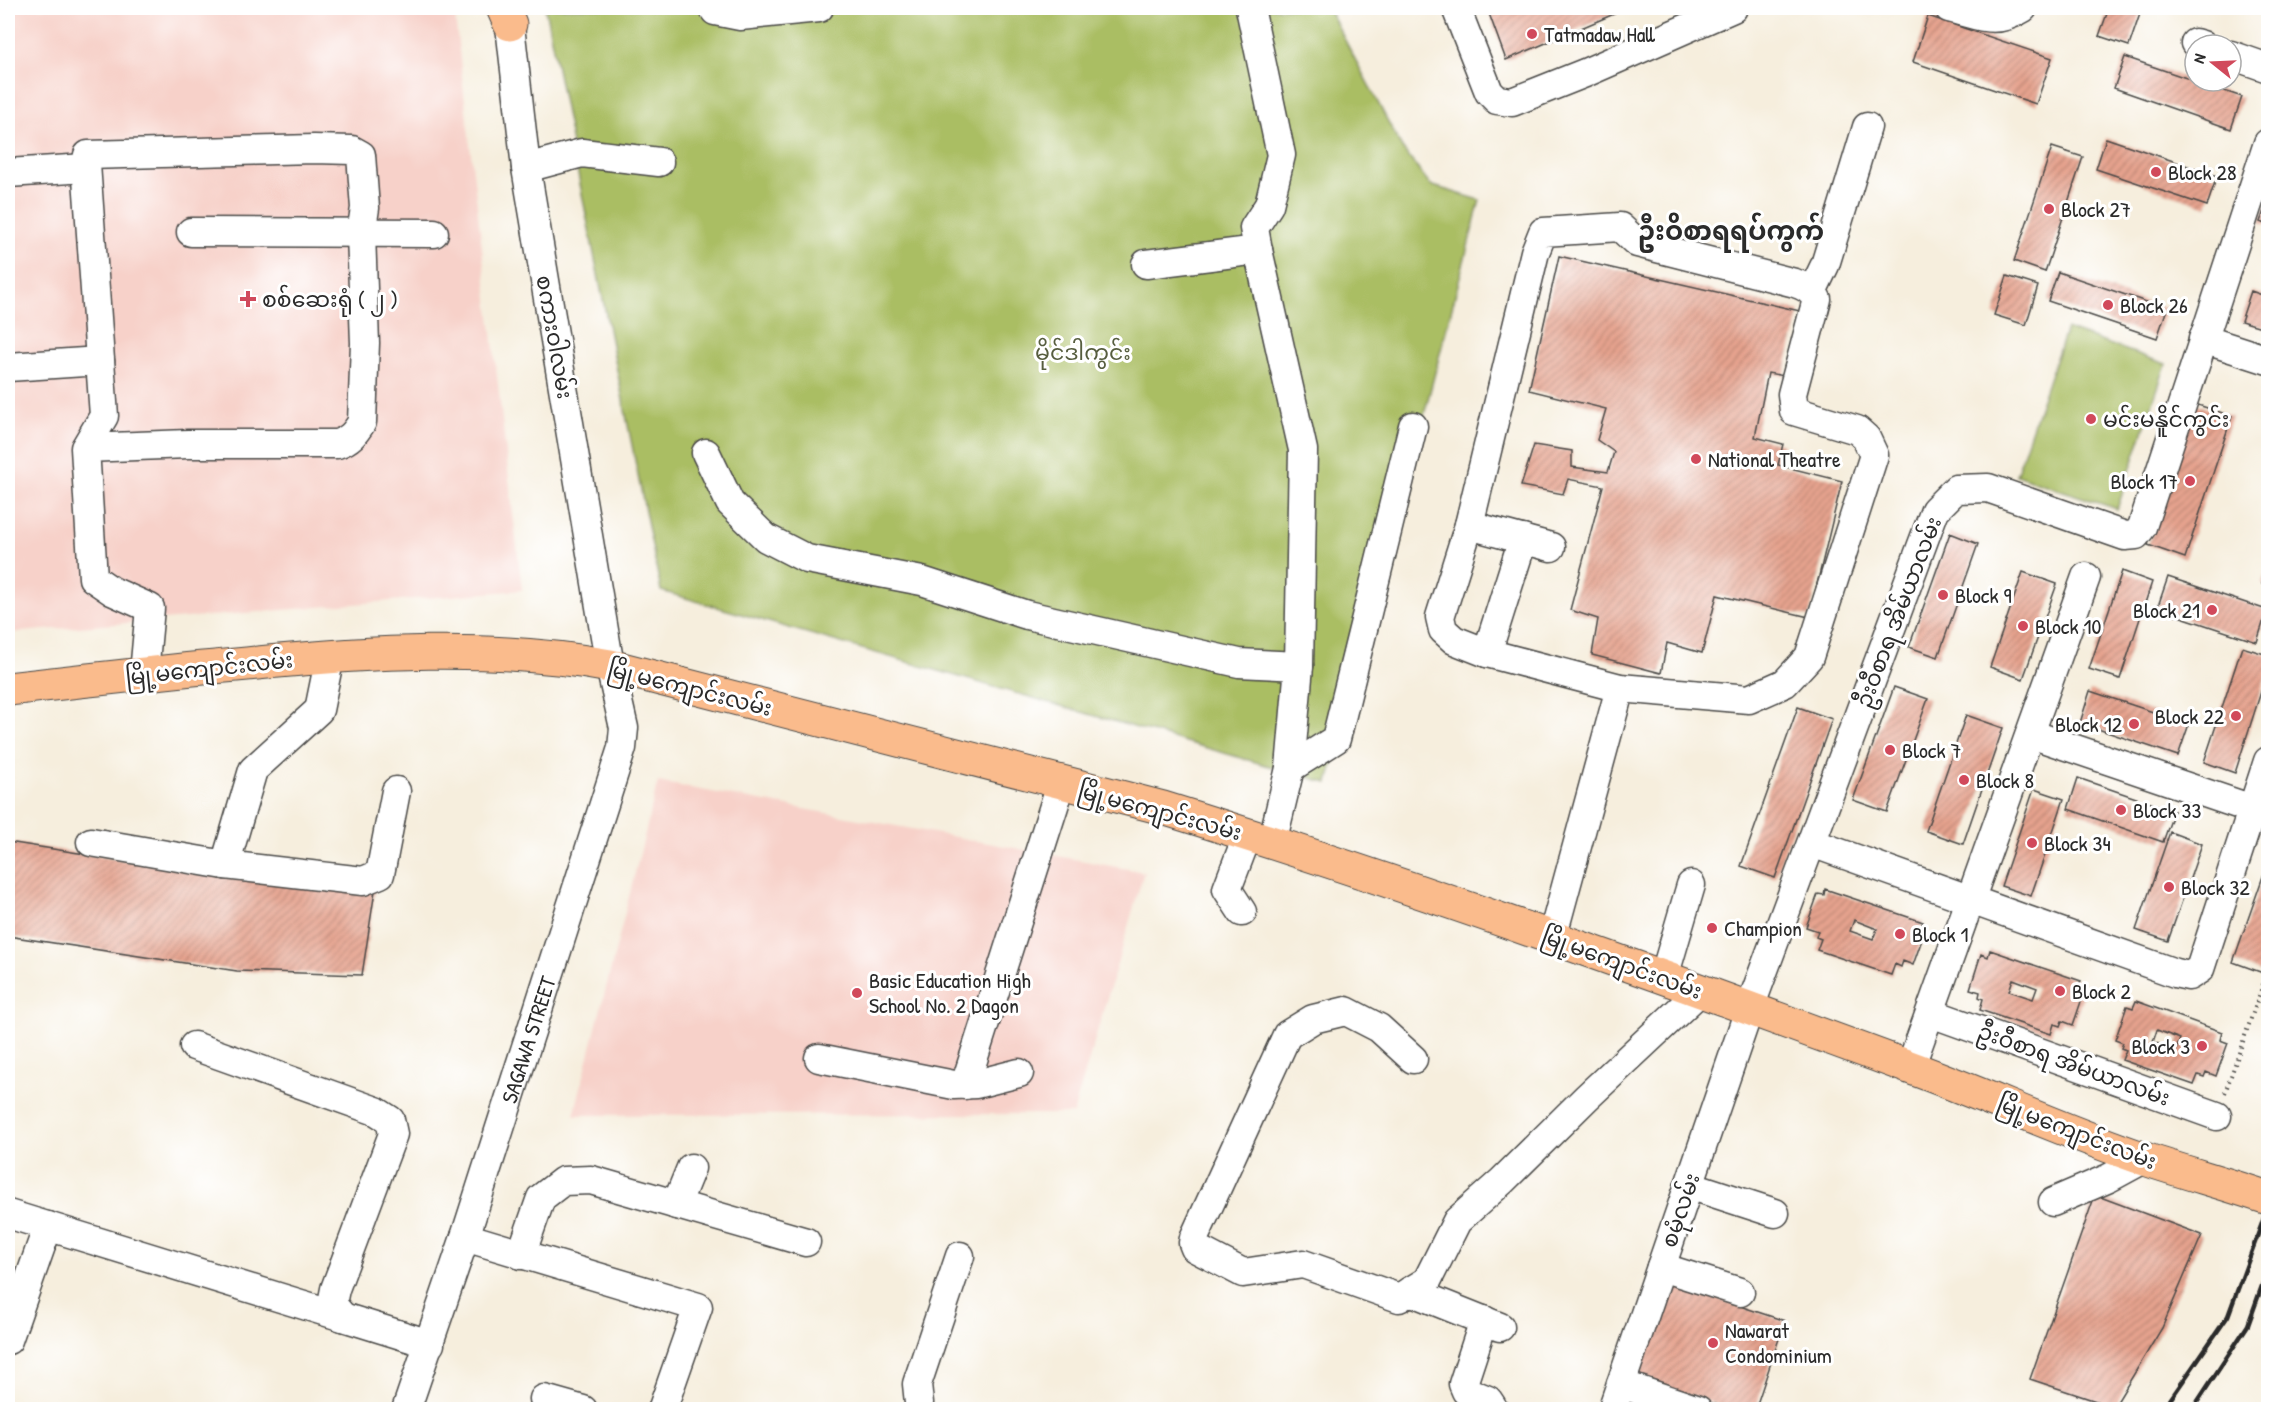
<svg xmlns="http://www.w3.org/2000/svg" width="2276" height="1417" viewBox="0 0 2276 1417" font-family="'Patrick Hand','Noto Sans Myanmar',sans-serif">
<defs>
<pattern id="building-hatch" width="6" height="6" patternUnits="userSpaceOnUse" patternTransform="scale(1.5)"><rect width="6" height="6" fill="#e6a38e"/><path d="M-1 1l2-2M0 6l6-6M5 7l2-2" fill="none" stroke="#bb8574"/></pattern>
</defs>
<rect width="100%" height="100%" fill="#fff"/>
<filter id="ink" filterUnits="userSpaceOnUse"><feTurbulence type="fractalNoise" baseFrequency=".0167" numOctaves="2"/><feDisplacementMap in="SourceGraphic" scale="12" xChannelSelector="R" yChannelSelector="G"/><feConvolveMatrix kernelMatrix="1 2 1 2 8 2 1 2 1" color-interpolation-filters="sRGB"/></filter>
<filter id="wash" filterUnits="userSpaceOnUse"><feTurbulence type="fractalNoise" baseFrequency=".008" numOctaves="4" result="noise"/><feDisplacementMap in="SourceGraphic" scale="24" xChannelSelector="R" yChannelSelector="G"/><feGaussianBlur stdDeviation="1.35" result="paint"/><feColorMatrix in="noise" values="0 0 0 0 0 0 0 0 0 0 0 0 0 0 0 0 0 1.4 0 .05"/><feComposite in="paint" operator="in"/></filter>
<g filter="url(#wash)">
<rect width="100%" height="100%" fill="#f6eedd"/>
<path fill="#f7d1c9" d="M8 8H454L522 590 8 633Z
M658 782 1144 872 1073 1114 574 1115Z"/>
<path fill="#aabe63" stroke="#6a7447" stroke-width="1.5" d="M545 8H1328L1402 148 1430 185 1480 200 1328 783 661 591Z
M2066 329 2166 364 2117 509 2016 475Z"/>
<g id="blocks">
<path fill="url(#building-hatch)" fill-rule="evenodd" d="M1487 8H1628L1506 60Z
M2109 8H2142L2129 46 2099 36Z
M1928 16 2052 58 2036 104 1913 62Z
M2125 57 2242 97 2231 129 2114 88Z
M2106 138 2217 176 2207 206 2096 169Z
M2052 147 2083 157 2045 272 2014 261Z
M2268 200V225L2260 222Z
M1559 256 1800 311 1784 376 1768 373 1755 437 1783 444 1778 465 1842 481 1809 617 1717 595 1702 653 1667 643 1661 673 1592 655 1598 619 1570 610 1603 486 1568 479 1563 494 1521 486 1534 445 1572 451V467L1608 472 1614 452 1597 440 1606 409 1529 390Z
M2058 272 2167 309 2157 338 2048 301Z
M2007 276 2038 286 2026 325 1994 315Z
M2251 291 2268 297V329L2241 321Z
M2195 404 2232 416 2185 558 2148 545Z
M1950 533 1978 544 1938 657 1909 647Z
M2268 565V587L2262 584Z
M2122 571 2152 582 2120 679 2089 669Z
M2023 572 2057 584 2023 679 1990 667Z
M2168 577 2267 610 2257 642 2157 609Z
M2242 647 2268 655V670L2235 773 2204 762Z
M1894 687 1928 699 1887 812 1853 800Z
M2090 691 2189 724 2178 756 2080 723Z
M1798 707 1832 719 1775 878 1741 866Z
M1966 715 2003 728 1963 844 1926 831Z
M2078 778 2174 811 2163 842 2068 809Z
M2034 789 2064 799 2031 896 2001 886Z
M2170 832 2202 844 2168 941 2136 930Z
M8 842 251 880 376 884 362 975 237 971 8 936Z
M2268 862V958L2263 973 2233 962Z
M1825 889 1923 922 1920 929 1925 931 1913 965 1903 961 1901 967 1895 964 1891 975 1817 950 1821 939 1816 937 1818 931 1806 927 1818 894 1824 895ZM1854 920 1877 929 1873 939 1850 931Z
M1990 950 2081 981 2078 987 2085 990 2073 1025 2062 1021 2060 1026 2054 1024 2051 1034 1980 1010 1983 999 1979 997 1980 992 1970 989 1981 954 1988 957ZM2013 979 2037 988 2033 999 2009 991Z
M2136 1001 2222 1032 2220 1040 2228 1043 2216 1076 2206 1072 2204 1077 2198 1075 2194 1085 2122 1060 2126 1050 2121 1048 2123 1043 2115 1040 2127 1006 2133 1008ZM2157 1030 2180 1039 2176 1050 2153 1042Z
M2095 1195 2202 1235 2162 1328 2114 1407 2030 1379Z
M1670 1283 1785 1321 1755 1410H1733L1637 1378Z
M1623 1397 1660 1410H1619Z"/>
</g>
</g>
<g filter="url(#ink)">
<use href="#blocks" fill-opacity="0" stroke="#494846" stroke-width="1.5"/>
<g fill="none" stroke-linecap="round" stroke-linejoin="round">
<g stroke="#494846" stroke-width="31">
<g id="minor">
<path d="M713 8 715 11 740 16 819 8"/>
<path d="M1456 8 1489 92 1497 100 1512 102 1585 73 1733 8"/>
<path d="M1949 8C1979 15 1994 26 2023 8"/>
<path d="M2195 43 2202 45"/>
<path d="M2231 55 2268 68"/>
<path d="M526 168 582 153 659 162"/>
<path d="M8 173 86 168"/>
<path d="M1620 227 1637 243 1795 283C1805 286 1811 290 1817 299L1792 394 1794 411 1857 430 1866 438 1874 455 1809 657 1785 683 1749 699 1620 688 1487 653 1454 640 1443 630 1440 617 1469 525 1535 252 1543 232Z"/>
<path d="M191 232 434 233"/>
<path d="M1258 250 1303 450 1299 666 1290 768 1272 843"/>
<path d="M1146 264 1258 250 1254 228 1269 205 1281 155 1250 8"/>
<path d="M1812 292 1825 265 1867 127"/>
<path d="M2203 339 2268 360"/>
<path d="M8 367 100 361"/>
<path d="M85 448 188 444H337C350 440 355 433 362 422L365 343 361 234 365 208 361 155 352 150 314 149 88 155 86 164 104 416 85 448 93 578 112 591 150 608 144 673"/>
<path d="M706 453 730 503 766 538 807 559 922 581 1027 615 1239 663 1299 666"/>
<path d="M1469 525 1551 547"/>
<path d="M1487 653 1523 539"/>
<path d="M2031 734 2252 809"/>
<path d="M1290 768 1336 739 1413 426"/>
<path d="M91 842 225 865 253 770 319 710 330 656"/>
<path d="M1812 843 2175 973 2189 976 2200 969 2268 761"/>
<path d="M225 865 363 881 380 874 396 791"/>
<path d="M1242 912 1227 889 1248 834"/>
<path d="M1552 938 1620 688"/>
<path d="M1664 977 1691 885"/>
<path d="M1931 1013 2217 1116"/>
<path d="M194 1046 376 1111 390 1120 393 1134 335 1289 332 1304 343 1317 430 1344"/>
<path d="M819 1058 954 1085 976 1084 1019 1073"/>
<path d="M1413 1059 1379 1028 1346 1011 1313 1019 1287 1035 1194 1238 1193 1243 1195 1248 1243 1273 1303 1264 1399 1298 1427 1281 1457 1221 1502 1181 1586 1098 1700 991"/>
<path d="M1910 1068 2086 577"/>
<path d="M965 1085 1061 784"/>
<path d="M1689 1185 1775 1213"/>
<path d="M2053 1202 2109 1178 2144 1159"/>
<path d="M676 1205 691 1168"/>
<path d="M8 1214 343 1317"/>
<path d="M465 1237 698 1307 662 1410"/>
<path d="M521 1255 541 1198 563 1181 591 1180 806 1242"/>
<path d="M1661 1267 1740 1292"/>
<path d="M1410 1291 1500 1327"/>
<path d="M1484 1320 1463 1384 1466 1391 1488 1400 1492 1406 1490 1410"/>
<path d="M8 1340 48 1226"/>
<path d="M1621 1384 1698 1410"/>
<path d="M544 1399 583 1410"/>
<path d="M919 1403 917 1384 960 1256"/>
<path id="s1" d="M406 1410 465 1237 622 748 624 728 610 666 526 168 508 8"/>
<path d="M1612 1410 1749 1010 1935 510 1956 489 1988 488 2125 536 2136 535 2142 527 2268 143"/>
</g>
</g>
<g stroke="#494846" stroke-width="35">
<path id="major" d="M503 8 510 24
M8 689C87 680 167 671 247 664 367 652 491 644 610 666L1163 808C1415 886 1662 976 1909 1067 1988 1096 2065 1132 2145 1159 2186 1173 2228 1184 2268 1198"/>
</g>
<path stroke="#494846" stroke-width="4" stroke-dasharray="1.5 4.5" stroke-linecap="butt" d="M2225 1093 2268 970"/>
<use href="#minor" stroke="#fff" stroke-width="28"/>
<use href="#major" stroke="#fabb8c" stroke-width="33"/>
<path stroke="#2b2b2b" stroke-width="4.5" d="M2163 1410 2228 1316 2268 1207
M2192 1410 2248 1325 2268 1269"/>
</g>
</g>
<g fill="#d1495b" stroke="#fff" stroke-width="2">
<circle cx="1532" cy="34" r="6"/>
<circle cx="2156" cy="172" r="6"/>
<circle cx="2049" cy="209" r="6"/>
<path d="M245 290h6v6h6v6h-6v6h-6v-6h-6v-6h6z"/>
<circle cx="2108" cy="305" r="6"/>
<circle cx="2091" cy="419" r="6"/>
<circle cx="1696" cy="459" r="6"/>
<circle cx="2190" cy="481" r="6"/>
<circle cx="1943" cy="595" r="6"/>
<circle cx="2212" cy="610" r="6"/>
<circle cx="2023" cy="626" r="6"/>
<circle cx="2236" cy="716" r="6"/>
<circle cx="2134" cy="724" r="6"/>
<circle cx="1890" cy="750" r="6"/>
<circle cx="1964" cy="780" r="6"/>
<circle cx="2121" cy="810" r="6"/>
<circle cx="2032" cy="843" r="6"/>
<circle cx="2169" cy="887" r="6"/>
<circle cx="1712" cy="928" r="6"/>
<circle cx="1900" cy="934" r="6"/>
<circle cx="2060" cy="991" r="6"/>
<circle cx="857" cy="993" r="6"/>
<circle cx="2202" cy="1046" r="6"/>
<circle cx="1713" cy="1343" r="6"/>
</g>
<g text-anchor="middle" stroke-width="6" stroke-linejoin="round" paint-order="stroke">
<g font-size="22" fill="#2b2b2b" stroke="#fff" text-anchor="start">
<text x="1544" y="42">Tatmadaw Hall</text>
<text x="2168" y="180">Block 28</text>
<text x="2061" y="217">Block 27</text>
<text x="262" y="307">စစ်ဆေးရုံ ( ၂ )</text>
<text x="2120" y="313">Block 26</text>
<text x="2103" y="427">မင်းမနိူင်ကွင်း</text>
<text x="1708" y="467">National Theatre</text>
<text x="2178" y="489" text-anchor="end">Block 17</text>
<text x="1955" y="603">Block 9</text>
<text x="2200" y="618" text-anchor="end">Block 21</text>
<text x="2035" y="634">Block 10</text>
<text x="2224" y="724" text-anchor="end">Block 22</text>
<text x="2122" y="732" text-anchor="end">Block 12</text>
<text x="1902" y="758">Block 7</text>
<text x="1976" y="788">Block 8</text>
<text x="2133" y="818">Block 33</text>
<text x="2044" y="851">Block 34</text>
<text x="2181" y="895">Block 32</text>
<text x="1724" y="936">Champion</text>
<text x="1912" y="942">Block 1</text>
<text x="869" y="988">Basic Education High<tspan x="869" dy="25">School No. 2 Dagon</tspan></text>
<text x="2072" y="999">Block 2</text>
<text x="2190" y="1054" text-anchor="end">Block 3</text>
<text x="1725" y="1338">Nawarat<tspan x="1725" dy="25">Condominium</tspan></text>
</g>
<g font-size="22" fill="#2b2b2b" stroke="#fff">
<text transform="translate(555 337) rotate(80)" y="8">စကားဝါလမ်း</text>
<text transform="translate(1898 612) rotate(-69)" y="8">ဦးဝီစာရ အိမ်ယာလမ်း</text>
<text transform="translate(209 668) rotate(-6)" y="8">မြို့မကျောင်းလမ်း</text>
<text transform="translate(690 688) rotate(14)" y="8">မြို့မကျောင်းလမ်း</text>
<text transform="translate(1160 811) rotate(15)" y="8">မြို့မကျောင်းလမ်း</text>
<text transform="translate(1622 963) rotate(20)" y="8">မြို့မကျောင်းလမ်း</text>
<text dy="8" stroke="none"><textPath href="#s1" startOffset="390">SAGAWA STREET</textPath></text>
<text transform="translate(2074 1064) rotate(20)" y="8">ဦးဝီစာရ အိမ်ယာလမ်း</text>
<text transform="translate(2077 1132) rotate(21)" y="8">မြို့မကျောင်းလမ်း</text>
<text transform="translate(1680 1210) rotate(-71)" y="8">စမုံလမ်း</text>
</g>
<g font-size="22" fill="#575e3f" stroke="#fff">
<text x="1083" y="360">မိုင်ဒါကွင်း</text>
</g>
<g font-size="26" font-weight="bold" fill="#2b2b2b" stroke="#fff">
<text x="1731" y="240">ဦးဝိစာရရပ်ကွက်</text>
</g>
</g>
<rect width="2276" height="1417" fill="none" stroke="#fff" stroke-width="30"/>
<g transform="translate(2213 63) rotate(288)"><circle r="28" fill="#ffffff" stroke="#aaaaaa" stroke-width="1.5"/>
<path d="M0-4.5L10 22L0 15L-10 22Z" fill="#d1495b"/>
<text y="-9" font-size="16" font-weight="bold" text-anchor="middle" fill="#2b2b2b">N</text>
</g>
</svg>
